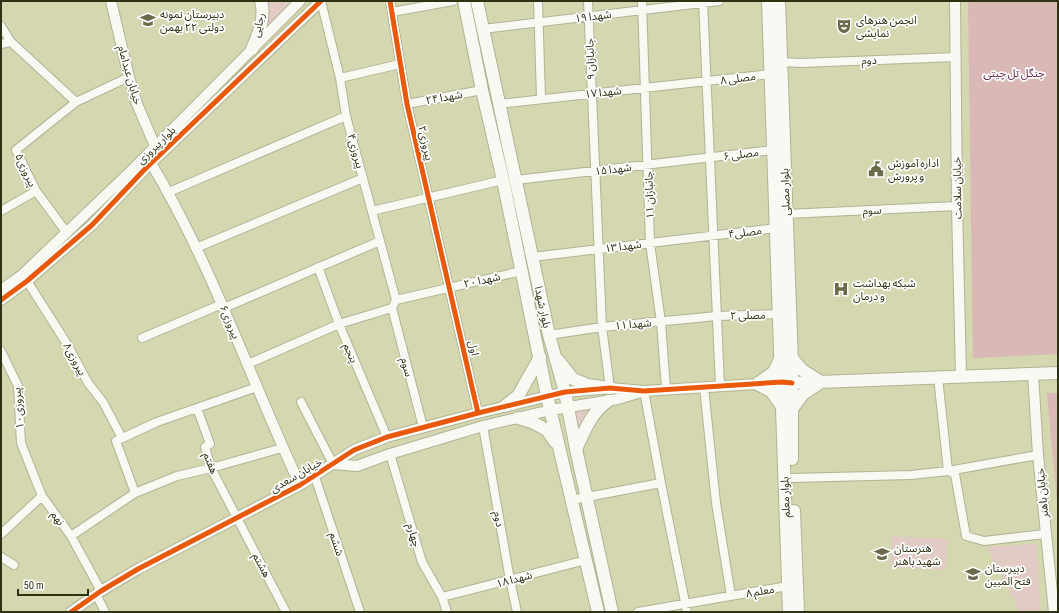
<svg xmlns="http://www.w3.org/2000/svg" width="1059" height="613" viewBox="0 0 1059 613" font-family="'Sofia Sans Condensed','Noto Sans Arabic',sans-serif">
<rect width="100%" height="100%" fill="#d4d7b0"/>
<path fill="#e2cbc4" d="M267 1H292L267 27Z
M589 405 580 429 573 406Z
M892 536 947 539 945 570 890 567Z
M1036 544 1041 612H1020L987 547Z"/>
<path fill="#d9b8b5" d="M968 1H1058V354L973 358Z
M1047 393H1058V513Z"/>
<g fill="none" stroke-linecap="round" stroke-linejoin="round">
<g stroke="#b1b394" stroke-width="10">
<path id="minor" d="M321 1 340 78 346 116 396 300
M390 1 407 104 478 413
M538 1 541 99
M588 1 602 327 610 388
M642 1 650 243 661 322 666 389
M703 1 720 386
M392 12 453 1
M1 26 11 42
M483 29 719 1
M1 44 11 42 76 102 129 77
M781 62 801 63 956 57
M340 78 400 64
M407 104 482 90
M499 104 770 74
M516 180 773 150
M169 192 346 116
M1 211 36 191
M372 211 503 180
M786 214 957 206
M67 233 36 191 16 150 76 102
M196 248 363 178
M532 257 776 228
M318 267 339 324 387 437
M27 281 67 344 88 383 103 402 122 438
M396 300 522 271
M224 308 380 241
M392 308 423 427
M549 335 602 327 717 316 779 314
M142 338 222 304
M1 351 18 386 21 443 42 496 71 536 101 591
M248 364 339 324 392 308 396 300
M938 377 948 471 955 474 966 536 984 541 1045 534
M704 387 716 503 731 596
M644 391 661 483 687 612
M301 402 333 464
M197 408 210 444 205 447 211 468 286 612
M483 426 510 580 517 612
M390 454 422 562 442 597 447 612
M315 477 360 612
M792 478 911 475 948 471 1038 455
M135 493 116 441 157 422 257 387
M571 500 661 483
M1 534 42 496
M71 536 135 493 177 476 211 468 282 448
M1 557 14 565
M96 594 105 612
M442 597 586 560
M638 612 788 586"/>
</g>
<g stroke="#b1b394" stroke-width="12">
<path id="tertiary" d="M111 1 129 77 137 104 155 146
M955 1 957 206 961 376
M151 163C212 265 250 378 300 485
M1 290 22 275 135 167 300 1
M1 300 27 281 92 225 145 169 321 1
M1033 374 1038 455 1054 612
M333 464 357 466 390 454 483 426 551 410 618 399 641 392
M71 612 101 591 138 569 300 485 354 450 387 437 478 413 565 392 610 388 644 391 788 382"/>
</g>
<g stroke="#b1b394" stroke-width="14">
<path id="secondary" d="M464 1 482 90 503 180 547 396 598 612
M477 1 549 335 565 392 576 449 612 612
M768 1 789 612
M779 1 792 363V459
M252 49C258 35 266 17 261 1
M791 357 802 370 821 382 803 394 792 409
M780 359 774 372 757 384 771 391 783 408
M558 360 573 379 588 385 610 388
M792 383 1058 373
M505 406 518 396 540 357
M518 418 532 422 547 430 555 442
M576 449C584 432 592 411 608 401
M794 511 798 612"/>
</g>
<use href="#minor" stroke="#f9f9f3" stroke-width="8"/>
<use href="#tertiary" stroke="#f9f9f3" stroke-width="10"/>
<use href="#secondary" stroke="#f9f9f3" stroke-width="12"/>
<g stroke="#fff" stroke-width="8">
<path id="cycleway" d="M390 1 407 104 478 413
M1 300 27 281 92 225 145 169 321 1
M71 612 101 591 138 569 300 485 354 450 387 437 478 413 565 392 610 388 644 391 782 382 792 383"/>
</g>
<use href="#cycleway" stroke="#e8590c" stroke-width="5"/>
</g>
<defs>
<g id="school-bare" transform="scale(1.2)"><path d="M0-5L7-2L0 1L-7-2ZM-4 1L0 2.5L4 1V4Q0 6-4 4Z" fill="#696b4b" stroke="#fff" stroke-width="2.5" paint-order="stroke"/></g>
<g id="theatre-bare" transform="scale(1.2)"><path d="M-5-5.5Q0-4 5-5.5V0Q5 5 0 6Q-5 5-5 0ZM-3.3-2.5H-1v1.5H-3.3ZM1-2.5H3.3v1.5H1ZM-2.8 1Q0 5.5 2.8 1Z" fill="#696b4b" stroke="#fff" stroke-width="2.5" paint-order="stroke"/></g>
<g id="civic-bare" transform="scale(1.2)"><path d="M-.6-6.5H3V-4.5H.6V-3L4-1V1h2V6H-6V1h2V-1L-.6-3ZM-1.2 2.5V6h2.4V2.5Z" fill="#696b4b" stroke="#fff" stroke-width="2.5" paint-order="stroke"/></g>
<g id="hospital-bare" transform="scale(1.2)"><path d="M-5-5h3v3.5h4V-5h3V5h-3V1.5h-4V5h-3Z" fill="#696b4b" stroke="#fff" stroke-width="2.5" paint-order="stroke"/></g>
<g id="university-bare" transform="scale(1.2)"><path d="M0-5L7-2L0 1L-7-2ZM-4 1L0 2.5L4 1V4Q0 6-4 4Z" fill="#696b4b" stroke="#fff" stroke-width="2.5" paint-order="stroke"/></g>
</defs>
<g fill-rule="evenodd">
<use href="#school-bare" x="148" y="20"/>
<use href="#theatre-bare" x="844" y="26"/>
<use href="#civic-bare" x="876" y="169"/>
<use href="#hospital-bare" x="841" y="289"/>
<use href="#university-bare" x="882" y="554"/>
<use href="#school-bare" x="973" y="574"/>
</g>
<g text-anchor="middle" stroke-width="3.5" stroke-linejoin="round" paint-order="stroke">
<g font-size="11" fill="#2f3114" stroke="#fff" text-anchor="start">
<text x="160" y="18">دبیرستان نمونه<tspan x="160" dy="13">دولتی ۲۲ بهمن</tspan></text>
<text x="856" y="24">انجمن هنرهای<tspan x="856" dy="13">نمایشی</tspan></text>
<text x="888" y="167">اداره آموزش<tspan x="888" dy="13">و پرورش</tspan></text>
<text x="853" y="287">شبکه بهداشت<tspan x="853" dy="13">و درمان</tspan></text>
<text x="894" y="552">هنرستان<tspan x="894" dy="13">شهید باهنر</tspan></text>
<text x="985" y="572">دبیرستان<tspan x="985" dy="13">فتح المبین</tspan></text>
</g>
<g font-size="11" fill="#2f3114" stroke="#fff">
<text transform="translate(593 16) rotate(-7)" y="4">شهدا ۱۹</text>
<text transform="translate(258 25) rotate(-77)" y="4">رجایی</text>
<text transform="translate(590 59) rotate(-92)" y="4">جانبازان ۹</text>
<text transform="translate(869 60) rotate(-2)" y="4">دوم</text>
<text transform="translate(130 75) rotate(74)" y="4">خیابان عبدامام</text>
<text transform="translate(738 78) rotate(-7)" y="4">مصلی ۸</text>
<text transform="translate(603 92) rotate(-6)" y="4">شهدا ۱۷</text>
<text transform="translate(444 97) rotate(-10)" y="4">شهدا ۲۴</text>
<text transform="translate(426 143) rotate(77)" y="4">پیروزی۲</text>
<text transform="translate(156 145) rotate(-44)" y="4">بلوار پیروزی</text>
<text transform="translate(356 151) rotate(74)" y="4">پیروزی۴</text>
<text transform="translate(741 154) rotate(-7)" y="4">مصلی ۶</text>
<text transform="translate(613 169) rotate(-7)" y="4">شهدا ۱۵</text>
<text transform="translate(26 170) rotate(65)" y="4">پیروزی۵</text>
<text transform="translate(957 188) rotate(-91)" y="4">خیابان سلامت</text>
<text transform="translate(785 192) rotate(-92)" y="4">بلوار مصلی</text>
<text transform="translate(649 195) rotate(-92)" y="4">جانبازان ۱۱</text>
<text transform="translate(872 210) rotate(-3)" y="4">سوم</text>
<text transform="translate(745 232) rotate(-7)" y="4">مصلی۴</text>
<text transform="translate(623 246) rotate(-7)" y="4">شهدا ۱۳</text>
<text transform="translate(482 280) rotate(-13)" y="4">شهدا ۲۰</text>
<text transform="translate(543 307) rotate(78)" y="4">بلوار شهدا</text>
<text transform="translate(748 315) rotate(-1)" y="4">مصلی ۲</text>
<text transform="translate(230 322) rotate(67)" y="4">پیروزی۶</text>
<text transform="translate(633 324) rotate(-5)" y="4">شهدا ۱۱</text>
<text transform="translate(474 348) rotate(77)" y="4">اول</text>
<text transform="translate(351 353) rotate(67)" y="4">پنجم</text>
<text transform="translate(75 359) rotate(61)" y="4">پیروزی۸</text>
<text transform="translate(407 367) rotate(75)" y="4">سوم</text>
<text transform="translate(18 408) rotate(-95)" y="4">پیروزی۱۰</text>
<text transform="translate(211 463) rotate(69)" y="4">هفتم</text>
<text transform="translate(296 475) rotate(-30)" y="4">خیابان سعدی</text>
<text transform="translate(1042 493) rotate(-95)" y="4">خیابان باهنر</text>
<text transform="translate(785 497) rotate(-92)" y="4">بلوار معلم</text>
<text transform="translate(58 518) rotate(54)" y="4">نهم</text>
<text transform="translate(499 519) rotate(80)" y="4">دوم</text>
<text transform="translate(414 535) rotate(73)" y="4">چهارم</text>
<text transform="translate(337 544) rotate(72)" y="4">ششم</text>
<text transform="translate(262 565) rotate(62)" y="4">هشتم</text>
<text transform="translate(514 579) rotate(-15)" y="4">شهدا ۱۸</text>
<text transform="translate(760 591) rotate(-10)" y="4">معلم ۸</text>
</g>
<g font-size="11" fill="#70264d" stroke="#fff">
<text x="1014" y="77">جنگل تل چیتی</text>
</g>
</g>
<rect width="1059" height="613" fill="none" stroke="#2f3114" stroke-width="4"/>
<path d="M18 589v6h70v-6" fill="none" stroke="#2f3114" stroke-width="2"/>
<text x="24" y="589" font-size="12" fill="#2f3114" stroke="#ffffff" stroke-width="3" paint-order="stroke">50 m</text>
</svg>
